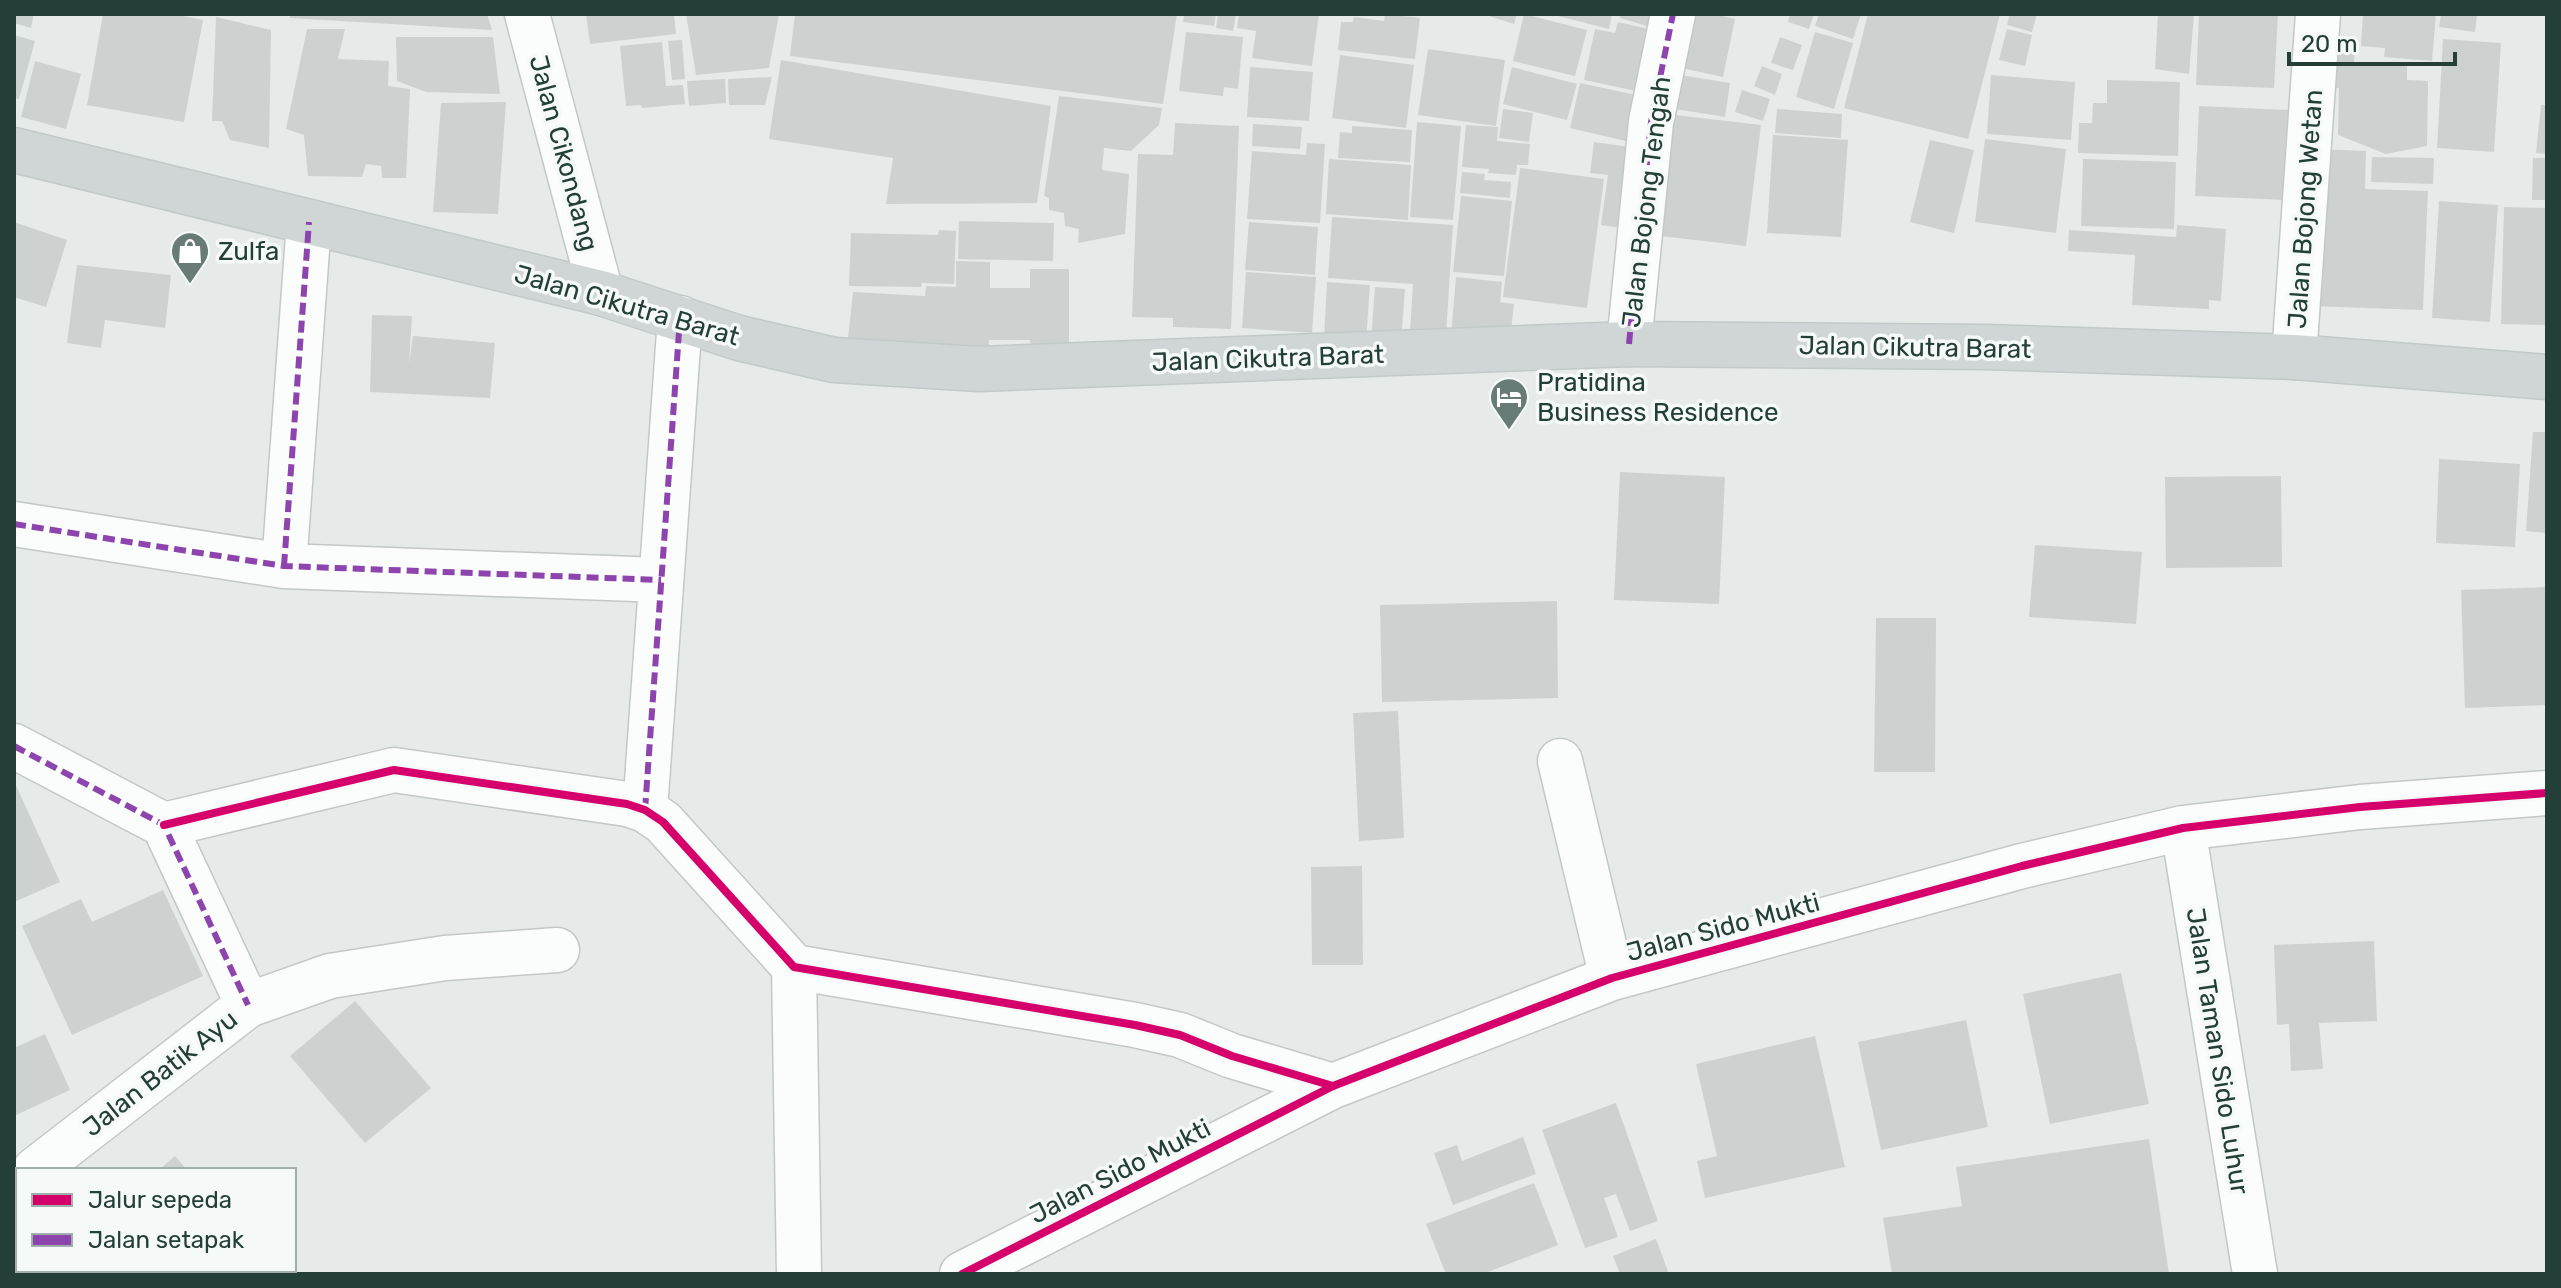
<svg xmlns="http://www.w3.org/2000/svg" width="2561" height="1288" viewBox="0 0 2561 1288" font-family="Rubik,sans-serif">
<rect width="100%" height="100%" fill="#e6ebe9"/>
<path fill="#cdd2d0" d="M14 14H34L31 28 14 23Z
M103 14H173L203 20 184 122 87 105Z
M290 14H487L492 30 290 18Z
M586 14H674L676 34 590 44Z
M686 14H779L769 68 696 75Z
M795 14H1177L1163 104 790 56Z
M1184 14H1216L1214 26 1183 22Z
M1218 14H1236L1233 31 1216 28Z
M1239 14H1319L1312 66 1252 58 1256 31 1237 28Z
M1385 14 1420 18 1415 59 1338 50 1341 22H1353L1354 17 1384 21Z
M1482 14H1517L1514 24Z
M1524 14 1587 30 1575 76 1513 61Z
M1550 14H1612L1609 29Z
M1620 14H1652L1650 27 1620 18Z
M1685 14H1714L1735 19 1723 77 1672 66Z
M1790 14H1814L1809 29 1788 22Z
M1819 14H1861L1853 39 1815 26Z
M1868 14H2000L1968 139 1844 108Z
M2010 14H2037L2032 32 2007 25Z
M2158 14H2194L2189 74 2155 69Z
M2199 14H2278L2274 88 2196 85Z
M2363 14H2436L2432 61 2384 57 2385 48 2361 46Z
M2441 14H2477L2475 32 2439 27Z
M216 17 271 30 269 148 230 140 222 121H212Z
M1618 22 1649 29 1636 91 1584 80 1595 29 1615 33Z
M307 29H345L338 59 389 61 388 86 410 89 406 178H382L381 166 366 164 362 177 308 176 304 135 286 129Z
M2007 29 2032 35 2025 66 1999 60Z
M1186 32 1243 37 1238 89 1224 87 1223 96 1179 91Z
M1815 32 1853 43 1834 109 1796 97Z
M14 35 35 41 19 99 14 98Z
M396 37H493L500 94 426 92 397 81Z
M1780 37 1802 45 1793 70 1771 63Z
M2443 39 2501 43 2494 152 2437 148Z
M682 40 685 79 672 80 668 41Z
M662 42 666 86 683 85 685 104 642 108 641 105 626 106 620 46Z
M2326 45 2355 46 2354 63 2407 64V80L2428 81 2427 146 2386 154 2338 135 2339 88H2325Z
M1428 49 1505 60 1496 126 1418 115Z
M1340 55 1414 65 1406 128 1332 118Z
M781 60 1051 106 1037 203 886 204 893 158 769 139Z
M35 61 81 74 66 129 21 117Z
M1762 66 1782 74 1775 95 1754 86Z
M1250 67 1313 72 1309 121 1247 117Z
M1512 67 1577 84 1567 120 1503 104Z
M1674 74 1730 83 1725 117 1669 108Z
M1991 75 2075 82 2071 140 1987 134Z
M772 77 765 105H729L728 79Z
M725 79 726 103 689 106 687 81Z
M2107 80 2180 82 2178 156 2078 153 2079 123H2092L2093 103H2107Z
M1580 83 1641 96 1630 142 1570 128Z
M1742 90 1770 99 1763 121 1735 112Z
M1059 96 1162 108 1159 125 1131 151 1104 148 1102 170 1129 174 1125 234 1078 243 1079 229 1065 226 1064 213 1049 210V198L1044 196Z
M506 102 498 214 433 212 441 103Z
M2541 105H2547V154L2536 153Z
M2199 106 2290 110 2285 200 2195 196Z
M1503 109 1533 113 1529 142 1499 138Z
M1777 109 1842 114 1841 138 1775 133Z
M1667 114 1761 125 1746 246 1652 235Z
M1417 122 1461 126 1453 220 1410 217Z
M1175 123 1239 126 1231 329 1173 327V318L1132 317 1138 154 1173 155Z
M1253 124 1302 127 1300 149 1252 146Z
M1466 125 1498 127 1497 141 1530 144 1528 165H1517L1516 175 1488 173 1489 169 1462 167Z
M1352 126 1412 130 1410 162 1338 158 1340 132 1352 133Z
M1773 135 1848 140 1841 237 1767 233Z
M1985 139 2066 149 2056 233 1975 222Z
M1930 140 1974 150 1954 233 1910 222Z
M1594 142 1637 148 1627 229 1601 225 1608 175 1590 173Z
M1307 143 1325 144 1320 223 1247 219 1252 151 1306 155Z
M2317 149 2366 151 2365 189 2428 191 2423 310 2310 306Z
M2372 157 2434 158 2433 184 2371 182Z
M2533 158H2547V200H2532Z
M1329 159 1411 165 1408 220 1326 214Z
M2083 159 2176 162 2174 229 2081 226Z
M1520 168 1604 179 1587 308 1503 297Z
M1462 172 1485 174 1484 180 1511 182 1510 198 1460 193Z
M1461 196 1512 201 1504 276 1453 272Z
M2439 201 2498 205 2490 322 2432 318Z
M2504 207 2547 208V325L2501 324Z
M1332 217 1453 225 1446 335 1410 333 1413 284 1328 278Z
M959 221 1054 223 1053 261 958 259Z
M14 222 67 240 46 307 14 297Z
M1249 222 1318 227 1315 275 1245 270Z
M2177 225 2226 229 2221 301 2209 300V309L2132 305 2135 255 2068 251 2069 230 2176 237Z
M939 230 956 231 954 284 922 283 921 287 849 286 851 233 938 235Z
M956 261 990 262V288H1030V269H1069V346H1031L1030 340H989V355L847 348 853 292 925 296 926 286 956 287Z
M77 265 171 275 165 328 105 320 101 348 67 343Z
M1246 272 1316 277 1312 333 1242 328Z
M1456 277 1502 282 1500 302 1514 304 1510 340 1451 335Z
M1327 282 1370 285 1366 341 1324 338Z
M1375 287 1405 289 1401 343 1371 341Z
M372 315 412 316 409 365 413 336 495 343 490 398 370 392Z
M2533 432H2547V533L2526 531Z
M2439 459 2520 464 2515 547 2436 543Z
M1620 472 1725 477 1719 604 1614 600Z
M2281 476 2282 567 2166 568 2165 477Z
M2035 545 2142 552 2136 624 2029 617Z
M2547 587V705L2465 708 2461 590Z
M1557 601 1558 698 1382 702 1380 605Z
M1876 618H1936L1935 772H1874Z
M1398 711 1404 838 1359 841 1353 713Z
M14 781 60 882 14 902Z
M1362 866 1363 965H1312L1311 867Z
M163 890 203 976 72 1035 22 926 81 899 92 922Z
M2374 941 2377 1021 2319 1023 2323 1069 2291 1071 2289 1024 2277 1025 2274 945Z
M2121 973 2149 1104 2050 1124 2023 994Z
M355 1001 431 1088 365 1143 290 1056Z
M1966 1020 1988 1127 1881 1150 1858 1042Z
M45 1034 70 1090 14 1116V1048Z
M1815 1036 1845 1167 1705 1198 1697 1161 1717 1156 1696 1064Z
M1616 1103 1658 1221 1630 1231 1616 1194 1604 1198 1618 1237 1585 1248 1542 1130Z
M1523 1137 1536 1174 1453 1205 1434 1153 1457 1145 1462 1161Z
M2149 1139 2169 1274H1892L1883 1218 1962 1206 1956 1167Z
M175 1156 187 1170H159Z
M1534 1183 1558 1245 1483 1274H1446L1426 1224Z
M1656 1239 1669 1274H1620L1613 1256Z"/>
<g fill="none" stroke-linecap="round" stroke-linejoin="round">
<g stroke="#c3c8c6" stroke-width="47">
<path id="minor" d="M527 14 601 293
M1629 344 1651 122 1673 14
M2294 357 2318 14
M14 524 284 566 661 580
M284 566 309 222
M14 746 164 825 248 1005
M1560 761 1612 978
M645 810 680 318
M164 825 394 770 627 804 645 810 663 822 794 967 1135 1025 1180 1035 1232 1056 1333 1086
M2183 828 2255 1274
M794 967 799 1274
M35 1170 248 1005 330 976 445 958 557 950
M962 1274 1333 1086 1612 978 2022 866 2183 828 2360 807 2547 793"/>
</g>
<g stroke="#c2cac8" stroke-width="47">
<path id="major" d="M14 150 601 293 739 338 834 360 979 369 1629 344 1986 347 2294 357 2547 377"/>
</g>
<use href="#minor" stroke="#fbfcfc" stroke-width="44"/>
<use href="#major" stroke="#cfd6d5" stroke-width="44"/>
<path stroke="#8e44ad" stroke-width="6" stroke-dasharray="12 6" stroke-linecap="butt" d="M1629 344 1651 122 1673 14
M14 524 284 566 661 580
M284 566 309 222
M14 746 164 825 248 1005
M645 810 680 318"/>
<g stroke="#f5f9f7" stroke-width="13">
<path id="cycleway" d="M164 825 394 770 627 804 645 810 663 822 794 967 1135 1025 1180 1035 1232 1056 1333 1086
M962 1274 1333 1086 1612 978 2022 866 2183 828 2360 807 2547 793"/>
</g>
<use href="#cycleway" stroke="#d6006c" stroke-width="8"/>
</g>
<defs>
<g id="shop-pin" transform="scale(2)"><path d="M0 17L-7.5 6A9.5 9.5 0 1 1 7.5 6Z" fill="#687b76" stroke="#f5f9f7"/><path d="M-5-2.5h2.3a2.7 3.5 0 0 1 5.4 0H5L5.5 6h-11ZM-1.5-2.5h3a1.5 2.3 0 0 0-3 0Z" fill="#fff"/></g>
<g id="hotel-pin" transform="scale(2)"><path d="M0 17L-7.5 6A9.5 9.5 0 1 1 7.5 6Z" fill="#687b76" stroke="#f5f9f7"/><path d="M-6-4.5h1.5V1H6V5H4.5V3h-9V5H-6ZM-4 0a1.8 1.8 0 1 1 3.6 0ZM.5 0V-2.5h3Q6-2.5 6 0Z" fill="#fff"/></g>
</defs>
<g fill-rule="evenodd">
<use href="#shop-pin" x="190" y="251"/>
<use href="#hotel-pin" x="1509" y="397"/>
</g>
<g text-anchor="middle" stroke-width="7" stroke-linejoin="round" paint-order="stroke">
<g font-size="26" fill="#243e38" stroke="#f5f9f7">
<text transform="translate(564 153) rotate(75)" y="9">Jalan Cikondang</text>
<text transform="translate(1646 202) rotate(-83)" y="9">Jalan Bojong Tengah</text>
<text transform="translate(2305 209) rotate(-86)" y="9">Jalan Bojong Wetan</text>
<text transform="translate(627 305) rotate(16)" y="9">Jalan Cikutra Barat</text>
<text transform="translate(1915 347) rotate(1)" y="9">Jalan Cikutra Barat</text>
<text transform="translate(1268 358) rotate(-2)" y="9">Jalan Cikutra Barat</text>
<text transform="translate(1723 927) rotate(-15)" y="9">Jalan Sido Mukti</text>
<text transform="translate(2218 1051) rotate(81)" y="9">Jalan Taman Sido Luhur</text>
<text transform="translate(160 1073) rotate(-38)" y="9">Jalan Batik Ayu</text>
<text transform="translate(1120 1171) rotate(-27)" y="9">Jalan Sido Mukti</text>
</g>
<g font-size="26" fill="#243e38" stroke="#f5f9f7" text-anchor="start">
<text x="218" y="260">Zulfa</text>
<text x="1537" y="391">Pratidina<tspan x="1537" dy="30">Business Residence</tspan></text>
</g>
</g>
<rect width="2561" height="1288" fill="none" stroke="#243e38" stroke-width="32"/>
<rect x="16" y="1168" width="280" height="104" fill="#f5f9f7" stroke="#a1aeab" stroke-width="2"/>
<rect x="32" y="1194" width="40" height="12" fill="#d6006c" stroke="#a1aeab" stroke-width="2"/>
<text x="88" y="1208" font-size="24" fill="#243e38">Jalur sepeda</text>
<rect x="32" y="1234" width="40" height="12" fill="#8e44ad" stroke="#a1aeab" stroke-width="2"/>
<text x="88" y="1248" font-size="24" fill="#243e38">Jalan setapak</text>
<path d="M2289 52v12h166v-12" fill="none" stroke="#243e38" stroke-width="4"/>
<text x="2301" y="52" font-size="24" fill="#243e38" stroke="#f5f9f7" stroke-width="6" paint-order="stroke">20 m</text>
</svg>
